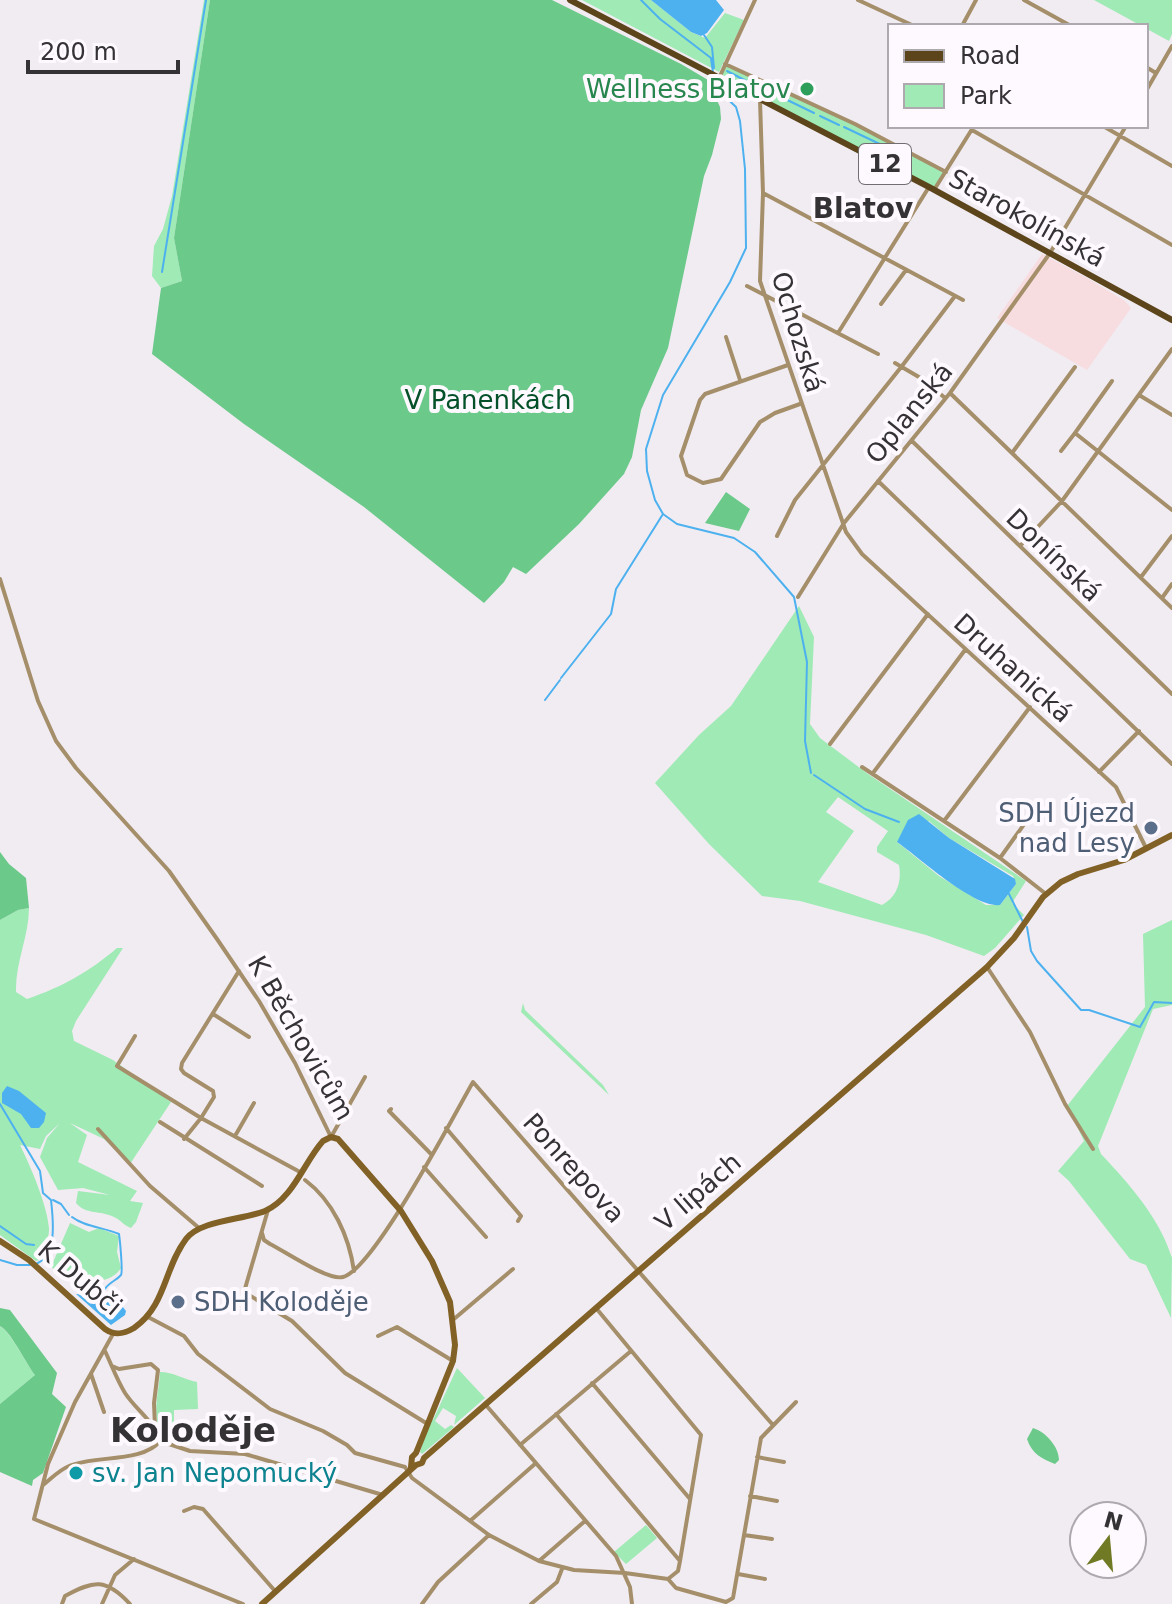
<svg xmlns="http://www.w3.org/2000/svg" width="1172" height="1604" viewBox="0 0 1172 1604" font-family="'DejaVu Sans',sans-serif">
<rect width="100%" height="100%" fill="#f1ecf2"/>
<path fill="#f7dce0" d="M1042 254 1089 279 1125 301 1131 308 1087 370 997 318Z"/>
<path fill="#9feab5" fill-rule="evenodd" d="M204 0H210L174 238 182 281 161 288 152 276 154 246 163 229 172 196Z
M582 0H651L691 32 705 38 725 13 744 20 719 72Z
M1094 0H1172V34L1169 41Z
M725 64 868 131 946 172 934 190 720 76Z
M799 606 814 637 810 724 820 738 868 774 1026 881 1012 903 1024 915 995 948 984 956 926 935 800 901 762 896 709 844 655 783 699 735 731 706ZM838 797 888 831 877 847V852L899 865C902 882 897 897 882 905L818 882 854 831 826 812ZM929 821 949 838 1013 876 1016 884 1000 905H986L939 876 897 842Z
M29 908C29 936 15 963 16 992L27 999C62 987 89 972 117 948H123L76 1021 72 1031 74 1041 113 1060 171 1102 130 1164 104 1139 70 1123 87 1135 78 1162 137 1191 130 1201 143 1203 136 1222 131 1228C123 1225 121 1220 114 1217 100 1210 86 1215 76 1203L78 1191 110 1195 83 1188 58 1190 40 1157 47 1138 60 1123 46 1136 40 1149 20 1145C30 1165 48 1207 49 1229 49 1239 44 1251 40 1260L36 1261 0 1235V920L18 910Z
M1172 920V1005L1153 1009 1098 1146 1101 1154C1130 1185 1159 1217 1172 1258L1171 1318 1146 1265 1130 1259 1069 1181 1058 1171 1084 1141 1067 1106 1145 1007 1143 934Z
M523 1003 525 1010 603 1085 609 1095 521 1012Z
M70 1223 89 1232 99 1228 119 1236 117 1252 121 1268C113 1282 92 1282 78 1284L51 1267Z
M0 1326C12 1334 25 1362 35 1375L0 1404Z
M457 1368 485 1398 454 1425 456 1416 443 1408 435 1421 445 1429 451 1425 454 1427 422 1454 420 1452 431 1419 433 1420Z
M160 1372C173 1372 183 1379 197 1382L198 1409 174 1410V1433L164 1437C150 1419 159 1393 160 1372Z
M646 1525 657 1538 626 1564 614 1552Z"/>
<path fill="#6bc98a" d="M210 0H552L681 64 708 80 720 107 721 119 712 155 704 176 668 348 641 410 632 457 624 474 579 524 526 574 513 567 504 582 484 603 364 507 244 424 152 354 161 288 182 281 174 238Z
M726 492 750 509 739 531 705 523Z
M0 852 9 864 26 878 29 908 18 910 0 920Z
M0 1308 10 1310 57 1373 52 1394 66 1407 43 1473 33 1480 32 1486 0 1472V1404L35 1375C25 1362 12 1333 0 1326Z
M1033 1428C1046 1432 1059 1447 1059 1460L1055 1464C1042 1459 1032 1454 1027 1439Z"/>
<path fill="#4db1ef" d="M651 0H716L724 10 707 33 701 36 691 32Z
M919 814 949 838 1015 879 1016 884 1000 905C974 908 920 858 897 842L908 820Z
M7 1086 19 1091 46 1113 44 1122 39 1128H31L21 1114 2 1103V1093Z
M105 1289V1292H111L126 1311 125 1315 111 1325 76 1294 87 1295Z"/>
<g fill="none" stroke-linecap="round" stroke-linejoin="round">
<path stroke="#4db1ef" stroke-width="2" d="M641 0 660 19 711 58 715 87 736 107 740 121 745 169 746 248 730 282 663 395 646 449 647 471 655 500 663 514 677 524 734 538 755 552 794 597 807 662 805 741 811 773
M704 35 712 47 714 68
M727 71 758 87
M764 89 769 91
M775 94 814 113
M820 116 839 125
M844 127 907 157
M162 272 206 0
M561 678 611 614 616 589 663 514
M545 700 560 680
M814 775 865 809 899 822
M1008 892 1023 922
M1027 927 1031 951 1037 961 1081 1010H1089L1140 1027 1154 1002 1172 1003
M0 1104 40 1171 43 1193 51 1200C53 1219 58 1255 36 1264
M53 1200 61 1204 69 1215
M72 1217C85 1227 103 1227 119 1234 120 1241 123 1272 121 1275 116 1281 109 1282 105 1289
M0 1226 26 1244 34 1245
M0 1260 17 1265H30"/>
<path stroke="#a58f6a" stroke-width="4" d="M858 0 914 26
M1024 0 1071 26
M962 26 976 0
M725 64 855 124 946 172
M1146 67 1156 73
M720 76 755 0
M1146 91 1172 46
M760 100 763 193 760 281 846 532 862 554 1116 787 1146 848
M1103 126 1172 166
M972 130 1172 245
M934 190 974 126
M763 193 963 300
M747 286 878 354
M881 304 906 270
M838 333 929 187
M726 337 740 380
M895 363 924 380 945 398
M788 365 705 394 700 400 681 456 687 475 703 483 721 479 760 422 775 413 800 404
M950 393 1172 608
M1139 395 1172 415
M1075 433 1112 381
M912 441 1172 694
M1061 451 1075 433 1172 510
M1012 453 1075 367
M878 481 1172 764
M777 536 795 500 902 366 955 296
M1020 546 1062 501 1172 349
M1141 577 1172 536
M0 579 38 701 56 741 76 768 169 871 217 939 259 1001 295 1063 331 1137
M798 597 844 523 950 393 1050 253 1126 126
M1162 598 1172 584
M830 744 928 614
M862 767 1000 858 1046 894
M1099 772 1139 731
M873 773 965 650
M944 821 1030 707
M1000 858 1030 816
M987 967 1030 1032 1065 1104 1093 1149
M213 1014 249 1037
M135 1036 117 1066 201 1118 214 1097 213 1091 184 1073 181 1069 182 1063 239 971
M391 1109 389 1111 431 1154
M160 1122 262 1186
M446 1128 521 1216 518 1221
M98 1129 150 1186 199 1228
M235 1136 254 1103
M331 1137 365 1077
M184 1139 201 1118 300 1172
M424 1167 486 1237
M305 1180C333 1201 349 1236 354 1271
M268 1210 244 1292 292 1321 345 1373 426 1423
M262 1233 264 1240 270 1244C286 1252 328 1281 343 1277 374 1269 454 1115 473 1082L773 1425
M596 1308 701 1435 680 1561 678 1571 668 1579
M148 1317 184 1336 198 1354 270 1409 323 1431 347 1445 355 1453 405 1467 412 1478 489 1535 539 1561 574 1570 625 1573 668 1579 676 1588 726 1602 733 1598 761 1438 796 1402
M454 1319 513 1269
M113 1334 75 1402 48 1464 34 1519 243 1604
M378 1336 397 1327 453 1361
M105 1351C112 1366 117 1380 125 1393 136 1410 155 1422 160 1441
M112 1366 119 1369 151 1364 158 1370 154 1403 155 1427
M91 1374 104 1412
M592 1383 690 1499
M485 1404 616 1556 630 1587 632 1604
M556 1414 680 1561
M160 1441 190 1451 245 1454 383 1495
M520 1445 631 1351
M757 1457 784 1462
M43 1485C51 1479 59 1470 69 1466 94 1455 143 1463 160 1441
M750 1496 777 1501
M184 1511 194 1507 203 1509 275 1591
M470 1521 536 1463
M744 1535 772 1539
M539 1561 585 1521
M738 1574 765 1579
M62 1604 65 1596C94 1580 106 1578 130 1604
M102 1604 115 1575 134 1559
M422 1604 438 1582 489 1535
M531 1604 557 1582 562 1569"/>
<path stroke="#816125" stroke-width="6" d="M0 1241 29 1260 105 1329C115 1336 124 1334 134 1328 166 1306 164 1268 186 1239 200 1220 243 1220 265 1211 293 1199 304 1162 323 1141L331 1137 338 1139 401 1211 432 1261 450 1302 455 1345 453 1361 416 1453 412 1457 411 1467
M262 1604 416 1465 422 1463 424 1458 987 967 1014 938 1043 897 1061 882 1078 874 1124 860 1172 835"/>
<path stroke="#5c451b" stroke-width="6" d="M570 0 929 187 1172 320"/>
</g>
<circle fill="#2e9e5b" stroke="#fef9ff" stroke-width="3" cx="807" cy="89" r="8"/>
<g fill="#5c6f8a" stroke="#fef9ff" stroke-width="3">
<circle cx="1151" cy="828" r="8"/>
<circle cx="178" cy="1302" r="8"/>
</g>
<circle fill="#0f9aa8" stroke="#fef9ff" stroke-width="3" cx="76" cy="1473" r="8"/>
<g text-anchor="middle" stroke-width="8" stroke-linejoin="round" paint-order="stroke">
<rect fill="#fef9ff" stroke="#716e72" stroke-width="2" x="859" y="144" width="52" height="40" rx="6"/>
<g font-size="24" font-weight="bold" fill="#343235">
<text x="885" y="172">12</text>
</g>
<g font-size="26" fill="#27864d" stroke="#fef9ff" text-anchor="end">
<text x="791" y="98">Wellness Blatov</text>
</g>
<g font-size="26" fill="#343235" stroke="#fef9ff">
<text transform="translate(1027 218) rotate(29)" y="9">Starokolínská</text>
<text transform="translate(798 332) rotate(73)" y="9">Ochozská</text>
<text transform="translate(909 413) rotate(-51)" y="9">Oplanská</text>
<text transform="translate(1054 555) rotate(44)" y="9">Donínská</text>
<text transform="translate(1013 668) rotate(42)" y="9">Druhanická</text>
<text transform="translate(301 1038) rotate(60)" y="9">K Běchovicům</text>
<text transform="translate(574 1168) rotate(48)" y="9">Ponrepova</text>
<text transform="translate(698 1192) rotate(-41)" y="9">V lipách</text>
<text transform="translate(80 1278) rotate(40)" y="9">K Dubči</text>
</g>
<g font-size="26" fill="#045129" stroke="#fef9ff">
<text x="488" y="409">V Panenkách</text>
</g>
<g font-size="26" fill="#4e5e75" stroke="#fef9ff" text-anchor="end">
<text x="1135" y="822">SDH Újezd<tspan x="1135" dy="30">nad Lesy</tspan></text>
<text x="194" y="1311" text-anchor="start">SDH Koloděje</text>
</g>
<g font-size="26" fill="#0d838f" stroke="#fef9ff" text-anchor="start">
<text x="92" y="1482">sv. Jan Nepomucký</text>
</g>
<g font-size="28" font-weight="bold" fill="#343235" stroke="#fef9ff">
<text x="863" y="218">Blatov</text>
</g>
<g font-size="34" font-weight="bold" fill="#343235" stroke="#fef9ff">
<text x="193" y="1442">Koloděje</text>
</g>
</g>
<rect x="888" y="24" width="260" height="104" fill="#fef9ff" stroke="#ada9ae" stroke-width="2"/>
<rect x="904" y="50" width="40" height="12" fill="#5c451b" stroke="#ada9ae" stroke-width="2"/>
<text x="960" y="64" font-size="24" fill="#343235">Road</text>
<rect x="904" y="84" width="40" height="24" fill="#9feab5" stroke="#ada9ae" stroke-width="2"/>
<text x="960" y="104" font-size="24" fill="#343235">Park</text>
<g transform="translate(1108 1540) rotate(16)"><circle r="38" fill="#fef9ff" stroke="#ada9ae" stroke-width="2"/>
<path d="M0-6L14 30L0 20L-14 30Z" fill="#707a25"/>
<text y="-12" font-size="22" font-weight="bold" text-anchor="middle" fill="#343235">N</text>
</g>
<path d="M28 60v12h150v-12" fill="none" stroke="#343235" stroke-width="4"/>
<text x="40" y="60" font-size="24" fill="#343235" stroke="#fef9ff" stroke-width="6" paint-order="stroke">200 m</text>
</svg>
